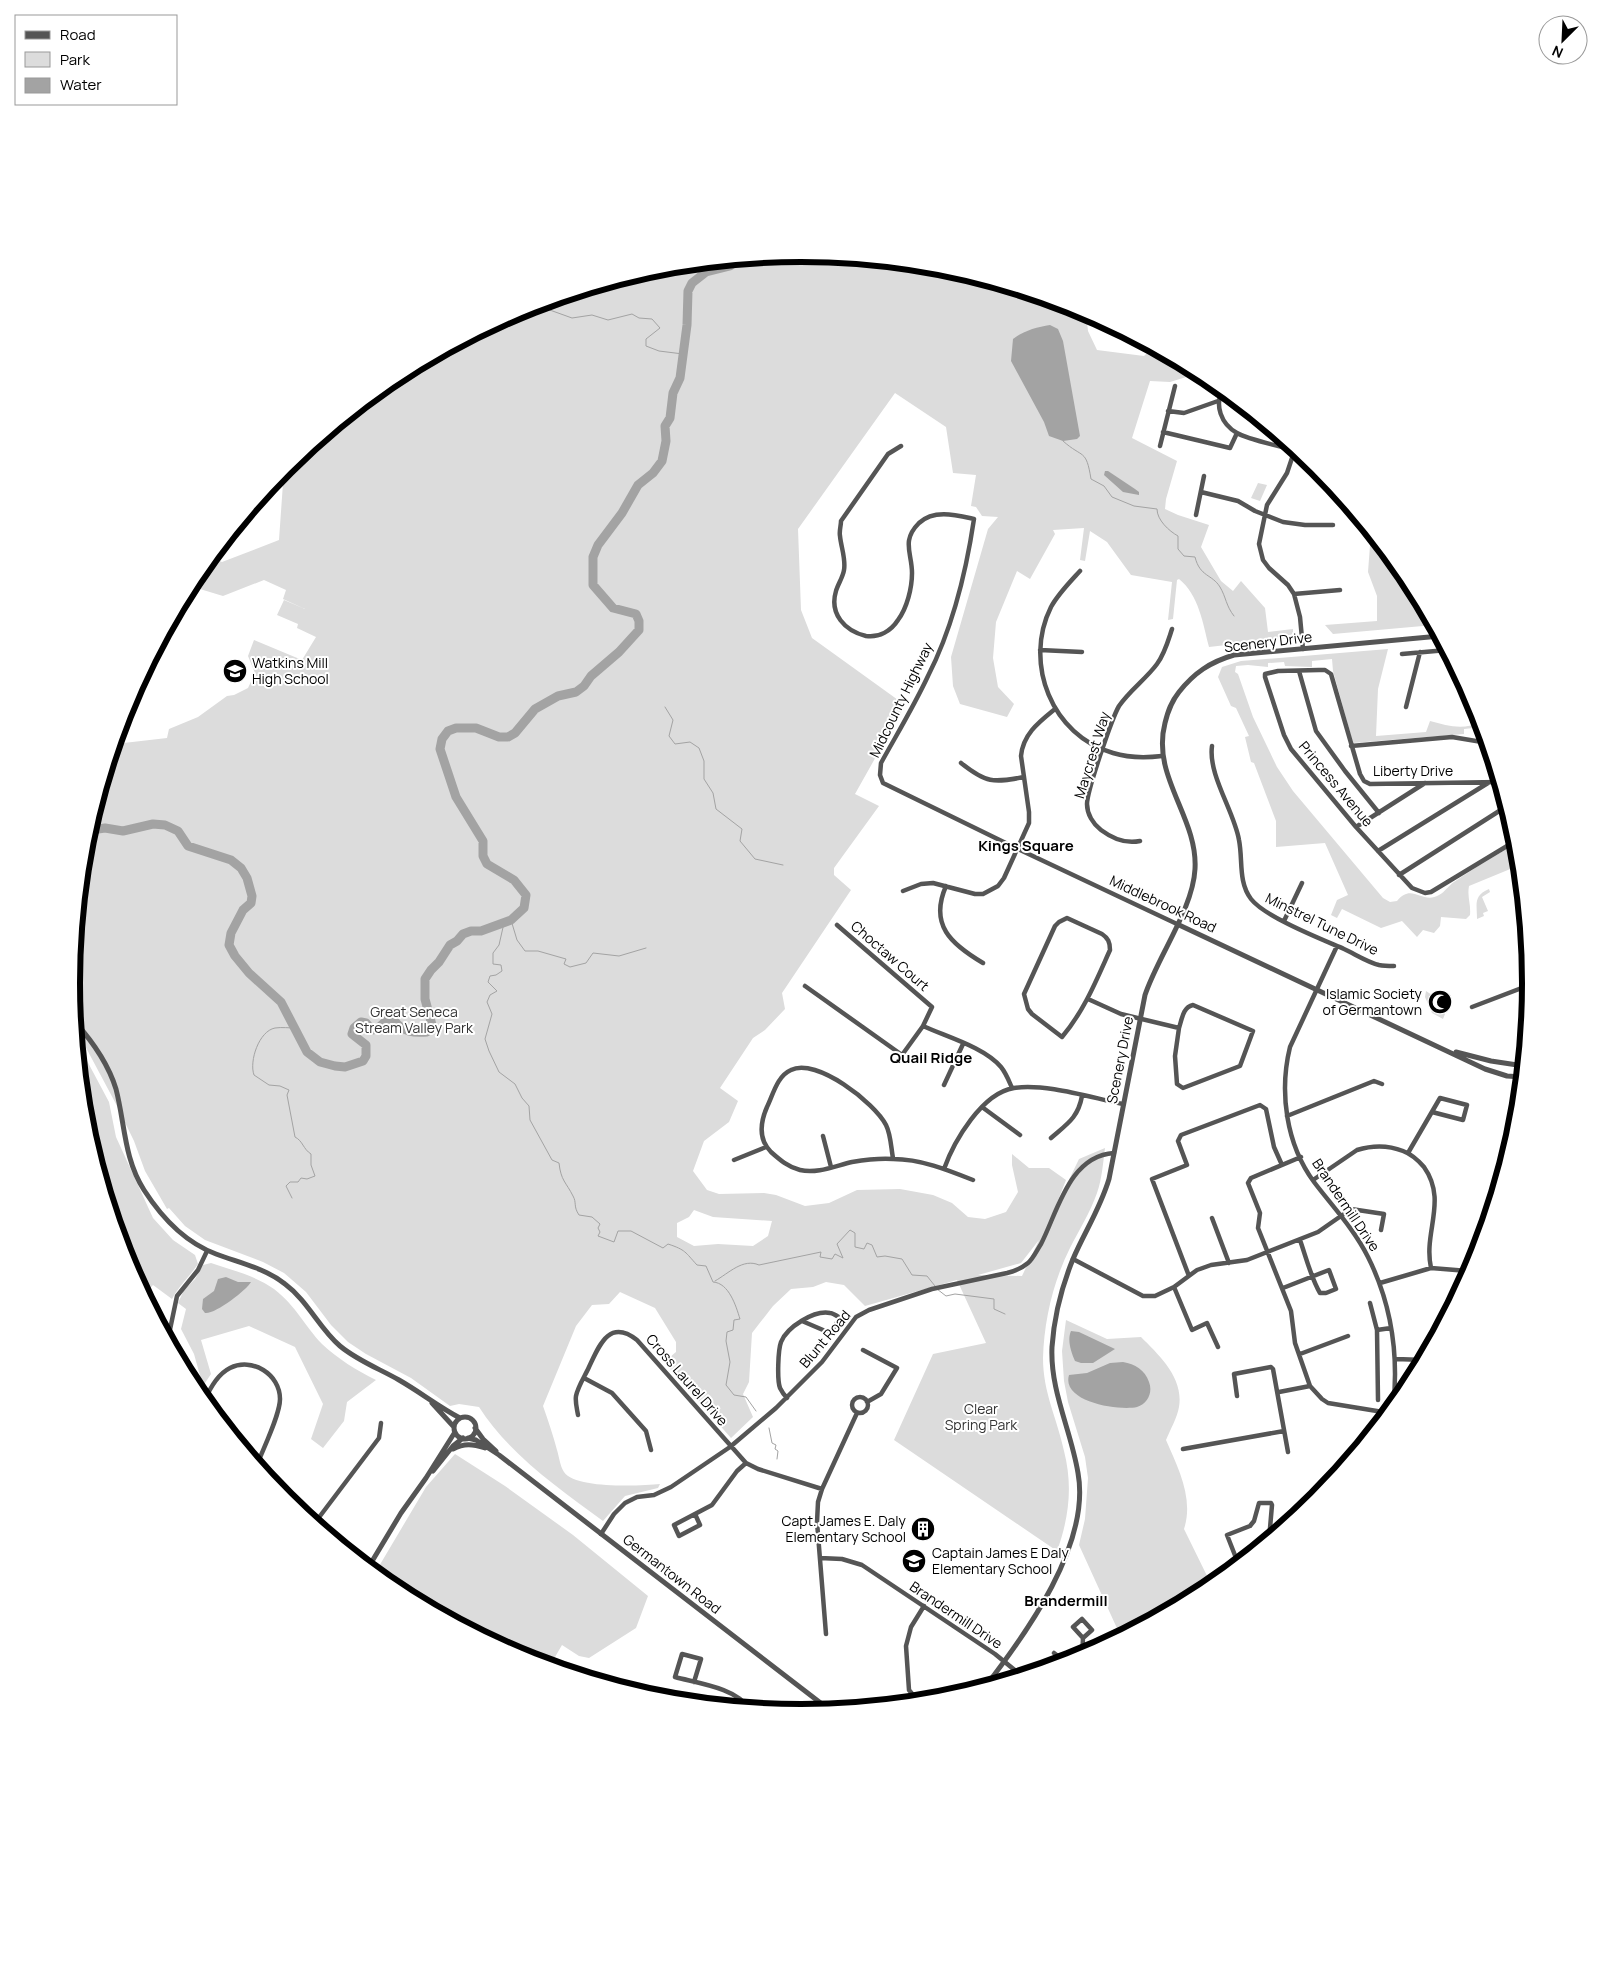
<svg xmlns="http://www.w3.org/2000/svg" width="1603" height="1967" viewBox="0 0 1603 1967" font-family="Manrope,sans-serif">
<rect width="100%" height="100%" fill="#fff"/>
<path fill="#dcdcdc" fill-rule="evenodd" d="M802 253 944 267 1086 312 1088 331 1097 350 1144 356 1153 347 1194 369 1193 375 1170 382 1150 381 1132 438 1177 461 1166 499 1165 509 1178 515 1209 525 1201 547 1221 581 1233 591 1241 581 1265 608 1268 632 1293 629V633L1288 638 1209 647C1203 624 1199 595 1179 579L1177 580 1173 619 1168 620 1172 582 1131 575 1107 542 1090 531 1085 561 1080 560 1084 528 1053 530 1055 534 1030 579 1017 571 996 622 993 658 998 687 1014 704 1007 717 960 704 953 686 951 657 988 529 998 517 982 516 976 507 971 506 976 475 953 473 946 427 895 393 798 529 801 610 812 638 905 705 855 794 879 806 834 868V875L851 890 782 993 785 1009 765 1030 753 1038 720 1088 738 1101 729 1122 704 1141 693 1171 707 1190 719 1194 764 1193 776 1195 805 1206 829 1203 857 1190 900 1189 933 1195 952 1203 968 1217 985 1219 1006 1212 1018 1192 1012 1165V1154L1029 1168H1049L1066 1180 1053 1213 1079 1159 1105 1148C1103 1163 1102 1179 1097 1193 1090 1213 1079 1230 1070 1248 1053 1282 1044 1321 1043 1358 1043 1393 1057 1418 1064 1451 1073 1486 1069 1518 1057 1551L894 1440 933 1354 986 1343 957 1280 865 1306 844 1285 826 1282 813 1287 791 1289 773 1306 752 1333 749 1382 743 1394 753 1417 731 1438 664 1362 676 1352V1342L655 1308 620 1292 609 1304 592 1305 576 1326 543 1406C548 1420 553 1435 557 1450 559 1456 560 1466 564 1472 575 1489 640 1486 660 1484L658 1488 625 1496 603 1521C558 1488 509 1454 479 1407L459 1404 450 1406 411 1378 366 1354 348 1342 331 1325 306 1292 284 1273 263 1262 205 1240 185 1226 169 1208 167 1209 145 1171 134 1141 116 1104 76 1029 71 983 85 841 115 744 167 738 169 729 198 717 227 696 234 695 248 688 255 673 248 656 254 640 302 660 316 637 297 628 298 624 277 615 284 600 305 609 283 599 286 590 264 580 223 596 190 586 194 578 211 557 222 562 279 540 284 469 285 467 396 376 522 309 659 267ZM694 1210 713 1217 772 1221 768 1236 753 1246 718 1244 694 1246 677 1237V1223L689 1217ZM1039 1240 1022 1276 978 1275 1021 1263Z
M1258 483 1267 485 1260 501 1251 498Z
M1371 532 1409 578 1434 625 1333 634 1325 625 1377 621V596L1368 572Z
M1388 649 1378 689 1376 736 1426 732 1430 721C1448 726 1465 731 1481 721L1483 727 1464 729V734L1353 743 1333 671 1332 659 1312 661V667L1285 666 1284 662 1268 663V667L1248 665 1236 666 1235 672 1238 674 1253 717 1277 767 1293 791 1383 898 1390 902 1397 901C1412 882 1422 905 1439 895 1445 892 1449 885 1454 882 1474 868 1497 855 1518 842L1520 865 1469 886C1467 897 1471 904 1470 915L1466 919 1441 917 1440 926 1434 933 1423 930 1417 937 1402 921 1381 928 1342 909 1337 918 1331 915 1337 900 1348 895 1325 843 1276 847V821L1254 763 1251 762 1245 737 1249 736 1236 708 1231 706 1218 677 1222 667 1241 661Z
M1489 889 1490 892 1482 897 1488 911 1483 913 1484 916 1477 919C1477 904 1473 896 1489 889Z
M1426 991 1432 995 1433 1007H1435L1436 1011 1441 1010 1445 1014 1443 1019 1432 1013 1425 997Z
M77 1042 109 1102 116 1137 153 1218 173 1240 195 1255 198 1264C190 1276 179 1286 172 1299L153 1285 144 1295 127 1263 85 1126Z
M211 1263C232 1270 256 1276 274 1289 296 1306 304 1325 322 1344 338 1359 356 1370 376 1380L347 1402 344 1421 323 1448 311 1439 323 1404 295 1347 249 1326 201 1340 211 1374 203 1386 194 1354 181 1329 186 1309 178 1303 184 1290 195 1279 203 1265Z
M1066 1320 1107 1339 1141 1337C1159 1355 1184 1378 1179 1407 1177 1418 1170 1430 1166 1440 1178 1468 1194 1498 1184 1529L1212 1586 1121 1637 1079 1545 1085 1519 1088 1478 1085 1457 1068 1402 1064 1381 1062 1351Z
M455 1454 505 1486 573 1535 648 1596 636 1628 589 1658 579 1656 562 1645 555 1657 543 1665 522 1658 396 1591 375 1573 426 1487Z"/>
<path fill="#a3a3a3" d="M1050 325 1058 329 1063 341 1080 436 1077 439 1063 441 1049 436 1044 422 1011 361 1013 339C1023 331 1037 327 1050 325Z
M1105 471H1108L1135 489 1139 492V495L1123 492 1104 475Z
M226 1277 238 1282H251C247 1290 214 1315 205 1313L202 1309 203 1299 214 1291 218 1279Z
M1071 1331 1079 1332 1115 1349 1093 1363H1081L1075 1361C1071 1352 1067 1340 1071 1331Z
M1123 1362C1135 1364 1145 1370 1149 1382 1153 1392 1148 1404 1137 1407 1119 1411 1061 1402 1069 1375L1087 1373 1110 1363Z"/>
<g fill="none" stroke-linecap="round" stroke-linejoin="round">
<path stroke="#a3a3a3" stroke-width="1" d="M531 306 547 309 572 318 592 315 608 320 632 314 639 318 652 319 660 328 646 339V346L659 351 683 354
M1063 441C1083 459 1086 448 1091 479L1104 486 1112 497 1134 506 1157 509C1157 520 1169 531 1178 536V549L1184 556 1195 557C1200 577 1212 574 1220 587 1226 597 1226 606 1234 616
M665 707 673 720 669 736 675 744 690 742 699 748 704 761V779L713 793 716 809 742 829 740 841 755 859 783 865
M511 920 517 940 525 951H538L566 959 564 964 570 967 586 963 593 953 619 956 646 948
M504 923 499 945 493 953V964L501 965 502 971 496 975 490 976 488 982 497 991 490 995 487 1002 492 1014 485 1039 489 1051 499 1072 515 1084 522 1098 529 1106 530 1120 552 1160 559 1163C561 1181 566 1182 573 1196 577 1203 573 1206 579 1215L592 1217 600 1224 598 1228 600 1232 598 1236 614 1242 618 1231H631L663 1248 668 1244C686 1250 685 1252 697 1265L706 1266 713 1282C729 1283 736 1306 740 1319L734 1320 733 1330 727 1332 726 1341 730 1362 726 1385 734 1395 746 1397 756 1411
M292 1198 286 1186 290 1182H298L301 1178 307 1179 315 1176 311 1165V1154C303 1149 303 1141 295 1137L287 1095 289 1090 280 1086 269 1085 254 1075C249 1061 259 1031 275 1028 282 1027 289 1028 296 1028
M715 1281C729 1273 743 1258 759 1265L821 1252 820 1257 832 1259 835 1254 843 1258 837 1244 850 1230 855 1233V1247L864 1249 867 1243 872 1245 877 1257 885 1256 902 1259 912 1275 927 1276 935 1286
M937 1289 946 1296 955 1294 994 1299V1309L1005 1314
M769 1428 772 1443 776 1445 775 1449 778 1451 777 1459"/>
<path stroke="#a3a3a3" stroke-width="9" d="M87 835 98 829 105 828 123 831 153 824 165 825 178 831 188 846 231 860 241 868 247 878 252 896 251 903 243 910 231 933 229 945 235 956 249 973 281 1002 307 1052 320 1062 335 1066 345 1067 363 1061 366 1056V1045L352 1034 354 1028 361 1022 366 1023 372 1030 377 1029 387 1020H394C402 1032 414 1033 427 1032L432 1025 425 999V979L431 970 439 962 450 945 457 941 463 934 471 931H481L511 920 524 908 526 895 514 880 487 864 483 856V841L456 797 440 749 442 739 448 731 456 728H476L499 737H508L515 733 535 709 558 696 576 692 584 686 591 676 619 652 639 630V621L636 614 613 608 593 585V557L598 545 622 513 638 485 653 473 662 461 666 441 665 426 670 418 673 393 680 378 687 325 688 291 692 283 706 272 730 266 738 260"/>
<path stroke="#555" stroke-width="4.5" d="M1223 389C1214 405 1221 424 1237 433 1249 440 1283 447 1298 451
M1168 411 1184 413 1218 401
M1163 432 1230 448 1237 433
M901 446 888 454 841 521C841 526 839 531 840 536 841 547 846 559 844 570 843 577 838 584 836 591 829 614 845 631 866 636 879 638 891 631 898 620 907 608 912 588 912 573 912 553 901 541 919 523 934 509 956 515 974 519 966 573 953 627 928 676 914 706 897 734 881 763L880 775 883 783 1018 849 1177 924
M1160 446 1175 386
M1295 449 1287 473 1267 505 1259 544 1263 560 1269 568 1288 585 1294 594 1300 617 1303 649
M1201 492 1238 501 1255 511 1283 522 1305 525H1333
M1196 515 1204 476
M248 516V513
M1080 571C1069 583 1058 594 1051 607 1023 663 1052 736 1113 753 1129 758 1145 758 1162 756
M1294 594 1340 590
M1040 650 1082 652
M1402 654 1447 650
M1299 671 1316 731 1345 771 1379 813
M1467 701 1470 693
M1406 707 1420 652
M1212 746C1208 775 1234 811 1239 840 1243 860 1238 882 1251 899 1265 917 1321 939 1344 949 1355 954 1367 962 1379 965 1384 966 1389 966 1394 966
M1351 746 1452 737 1488 743
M961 763C986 783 993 783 1024 777
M1500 782 1370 784 1364 781 1360 774 1331 674 1325 670H1319L1278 671 1265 674V677L1284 735 1291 749 1356 827 1412 888 1425 893 1431 892 1517 840
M1356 827 1425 783
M1140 841C1126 844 1113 839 1101 830 1093 824 1087 814 1087 804 1087 791 1112 718 1119 706 1130 690 1146 679 1157 664 1165 653 1168 641 1172 629
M1378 851 1488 783
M1399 875 1507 806
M946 886C929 925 951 944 983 963
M903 891 921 884 933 883 975 894H983L998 886 1004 878 1029 823V812L1021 756C1023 734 1039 722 1055 709
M1067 918 1102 934C1108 938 1110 942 1110 950 1096 981 1084 1011 1062 1037L1032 1014 1028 1009 1024 994 1055 926 1059 922Z
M1284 921 1302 883
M1337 946 1290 1047C1279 1092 1286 1144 1314 1182 1333 1207 1354 1229 1368 1257 1392 1305 1399 1356 1393 1409
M805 986 902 1055 923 1026 932 1007 837 925
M1088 999 1121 1014 1179 1028C1182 1019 1183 1007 1193 1005L1253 1031 1240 1066 1183 1088 1177 1084 1175 1056 1179 1028
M1472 1007 1532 984
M923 1026C947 1037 984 1047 1001 1067 1006 1073 1009 1081 1012 1088
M944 1085 963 1044
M982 1107 1020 1135
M1287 1116 1374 1081 1382 1084
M823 1136 831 1167
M1051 1138C1067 1124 1078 1118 1082 1096
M1408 1153 1440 1098 1467 1105 1463 1120 1432 1112
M1301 1157 1251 1178 1248 1183 1260 1213 1258 1228 1291 1311 1295 1343 1310 1386 1322 1399 1328 1403 1389 1413
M893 1158C891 1148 891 1135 886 1125 875 1103 816 1057 791 1070 777 1076 773 1095 767 1107 760 1123 758 1139 771 1152 780 1160 788 1167 800 1170 817 1174 835 1166 852 1162 864 1160 880 1158 893 1159 921 1159 948 1170 973 1180
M734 1160 766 1147
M944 1169C954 1141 982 1093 1014 1088 1045 1083 1092 1098 1123 1104
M1313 1180 1357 1150C1373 1145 1388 1145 1403 1151 1411 1154 1418 1160 1424 1167 1448 1201 1423 1232 1431 1268
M1212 1218 1229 1263
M1073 1259 1143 1296H1155L1174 1287 1197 1270 1211 1265 1247 1260 1318 1232 1351 1209 1384 1214 1381 1230
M1189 1276 1152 1179 1187 1165 1178 1141 1181 1135 1260 1105 1266 1109 1274 1147 1282 1165
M1380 1283 1431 1268 1468 1271 1467 1281
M1174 1287 1192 1330 1207 1323 1218 1347
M1283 1288 1329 1270 1336 1289 1326 1293H1320C1311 1278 1306 1257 1300 1240
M1370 1303 1377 1330 1378 1400
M1377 1330 1391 1328
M168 1339 177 1296 198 1270 207 1251
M863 1350 897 1368 881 1394 867 1402
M1300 1354 1348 1336
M1396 1359 1424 1360
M584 1378 612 1393 646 1431 651 1450
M1279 1392 1310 1386
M1237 1396 1234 1374 1271 1367 1273 1369 1288 1452
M852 1405a8 8 0 1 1 16 0a8 8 0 1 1-16 0Z
M787 1398C784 1395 782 1392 780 1388 777 1380 778 1350 781 1342 787 1327 814 1310 830 1313 833 1313 837 1316 840 1318L830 1333 802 1321
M204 1402C209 1390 218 1374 230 1368 252 1357 280 1374 280 1399 280 1415 263 1449 257 1465
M578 1415C577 1409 575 1402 576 1396 578 1386 585 1376 589 1367 599 1346 609 1318 637 1340L746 1463 758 1469 822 1489
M1183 1449 1284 1431
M695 1514 700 1525 679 1536 674 1525 712 1505 737 1471 746 1463
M314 1524 379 1438 381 1423
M601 1534 614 1514 625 1503 637 1497 654 1495 671 1487 730 1447 776 1408 822 1362 856 1317 869 1310 932 1289 1007 1273C1015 1271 1022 1268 1028 1263 1033 1259 1037 1250 1041 1244 1058 1211 1069 1156 1114 1153
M820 1558 842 1559 862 1565 995 1654 1022 1676
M1243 1562 1238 1563 1227 1535 1250 1526 1254 1521 1259 1503H1271L1272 1505 1269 1540
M826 1634 817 1522 818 1502 822 1489 857 1413
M1054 1653 1067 1663
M1082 1658 1083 1638 1073 1627 1082 1619 1092 1630 1083 1638
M694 1682 701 1659 682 1654 675 1677C697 1683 737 1688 748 1708
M917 1700 909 1690 906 1646 911 1627 924 1606"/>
<path stroke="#555" stroke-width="5" d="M1177 924 1485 1069 1507 1076 1522 1077
M75 1022C93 1042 108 1063 116 1089 125 1124 124 1159 144 1190 162 1218 184 1242 216 1254 240 1263 265 1268 285 1284 308 1301 319 1328 340 1346 358 1361 380 1369 399 1380 420 1392 439 1407 460 1418
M1456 1052 1491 1061 1524 1066
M432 1403 454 1427
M454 1428a11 11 0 1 1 22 0a11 11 0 1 1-22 0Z
M475 1428 483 1439 496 1451
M468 1438 476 1440 499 1455 831 1711
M453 1449C464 1443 473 1444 485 1448
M433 1471 453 1446 463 1438
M368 1568 401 1513 426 1478 455 1432
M985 1687C1026 1634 1091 1544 1078 1473 1071 1430 1050 1391 1052 1347 1054 1318 1062 1286 1073 1259 1085 1231 1100 1209 1109 1179L1145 995C1158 956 1193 909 1195 869 1198 817 1151 777 1165 723 1168 711 1171 702 1179 692 1194 673 1210 662 1234 655L1440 636"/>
</g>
<defs>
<g id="school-disc" transform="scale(1.25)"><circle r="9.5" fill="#000" stroke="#fff"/><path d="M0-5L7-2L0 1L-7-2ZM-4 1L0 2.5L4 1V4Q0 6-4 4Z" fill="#fff"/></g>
<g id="mosque-disc" transform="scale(1.25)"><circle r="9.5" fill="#000" stroke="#fff"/><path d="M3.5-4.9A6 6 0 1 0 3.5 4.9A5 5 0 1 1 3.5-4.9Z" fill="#fff"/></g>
<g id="building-disc" transform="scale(1.25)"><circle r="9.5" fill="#000" stroke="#fff"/><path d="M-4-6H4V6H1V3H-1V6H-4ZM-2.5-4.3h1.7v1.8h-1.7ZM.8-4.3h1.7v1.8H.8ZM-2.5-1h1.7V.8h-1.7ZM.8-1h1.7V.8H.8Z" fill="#fff"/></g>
</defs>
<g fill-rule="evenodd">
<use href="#school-disc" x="235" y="671"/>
<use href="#mosque-disc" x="1440" y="1002"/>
<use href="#building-disc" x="923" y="1529"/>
<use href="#school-disc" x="914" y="1561"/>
</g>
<g text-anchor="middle" stroke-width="4" stroke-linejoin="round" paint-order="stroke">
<g font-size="14" fill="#000" stroke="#fff">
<text transform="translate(1268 642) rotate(-7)" y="5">Scenery Drive</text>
<text transform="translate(901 700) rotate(-64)" y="5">Midcounty Highway</text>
<text transform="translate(1092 755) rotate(-73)" y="5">Maycrest Way</text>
<text x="1413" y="776">Liberty Drive</text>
<text transform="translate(1336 784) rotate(50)" y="5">Princess Avenue</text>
<text transform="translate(1163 904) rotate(25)" y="5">Middlebrook Road</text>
<text transform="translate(1322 924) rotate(26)" y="5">Minstrel Tune Drive</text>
<text transform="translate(890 956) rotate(41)" y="5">Choctaw Court</text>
<text transform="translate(1120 1060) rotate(-79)" y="5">Scenery Drive</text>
<text transform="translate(1346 1205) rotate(56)" y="5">Brandermill Drive</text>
<text transform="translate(825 1339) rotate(-50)" y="5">Blunt Road</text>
<text transform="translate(687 1380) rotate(49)" y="5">Cross Laurel Drive</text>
<text transform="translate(672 1574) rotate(38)" y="5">Germantown Road</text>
<text transform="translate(956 1615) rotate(34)" y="5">Brandermill Drive</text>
</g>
<g font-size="14" fill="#000" stroke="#fff" text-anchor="start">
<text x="252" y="668">Watkins Mill<tspan x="252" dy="16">High School</tspan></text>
<text x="1422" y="999" text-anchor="end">Islamic Society<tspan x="1422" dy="16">of Germantown</tspan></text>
<text x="906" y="1526" text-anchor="end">Capt. James E. Daly<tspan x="906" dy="16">Elementary School</tspan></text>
<text x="932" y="1558">Captain James E Daly<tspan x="932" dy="16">Elementary School</tspan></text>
</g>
<g font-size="14" fill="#333" stroke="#fff">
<text x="414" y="1017">Great Seneca<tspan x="414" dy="16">Stream Valley Park</tspan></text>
<text x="981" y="1414">Clear<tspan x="981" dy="16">Spring Park</tspan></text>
</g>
<g font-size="15" font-weight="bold" fill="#000" stroke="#fff">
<text x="1026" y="851">Kings Square</text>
<text x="931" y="1063">Quail Ridge</text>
<text x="1066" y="1606">Brandermill</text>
</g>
</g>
<path d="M0 0H1603V1967H0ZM80 983a721 721 0 1 1 1442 0a721 721 0 1 1-1442 0Z" fill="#fff" fill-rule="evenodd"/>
<path fill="none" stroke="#000" stroke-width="6" d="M80 983a721 721 0 1 1 1442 0a721 721 0 1 1-1442 0Z"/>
<rect x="15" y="15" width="162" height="90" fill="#ffffff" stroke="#999999"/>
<rect x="25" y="31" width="25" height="8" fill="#555555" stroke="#999999"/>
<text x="60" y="40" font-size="15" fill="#000000">Road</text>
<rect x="25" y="52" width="25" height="15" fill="#dcdcdc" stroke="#999999"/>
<text x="60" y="65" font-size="15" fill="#000000">Park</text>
<rect x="25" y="78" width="25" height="15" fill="#a3a3a3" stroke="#999999"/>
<text x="60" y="90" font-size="15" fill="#000000">Water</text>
<g transform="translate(1563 40) rotate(204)"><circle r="24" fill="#ffffff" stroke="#999999"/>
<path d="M0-4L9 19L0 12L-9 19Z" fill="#000000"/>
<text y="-8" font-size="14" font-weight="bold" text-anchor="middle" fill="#000000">N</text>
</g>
</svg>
